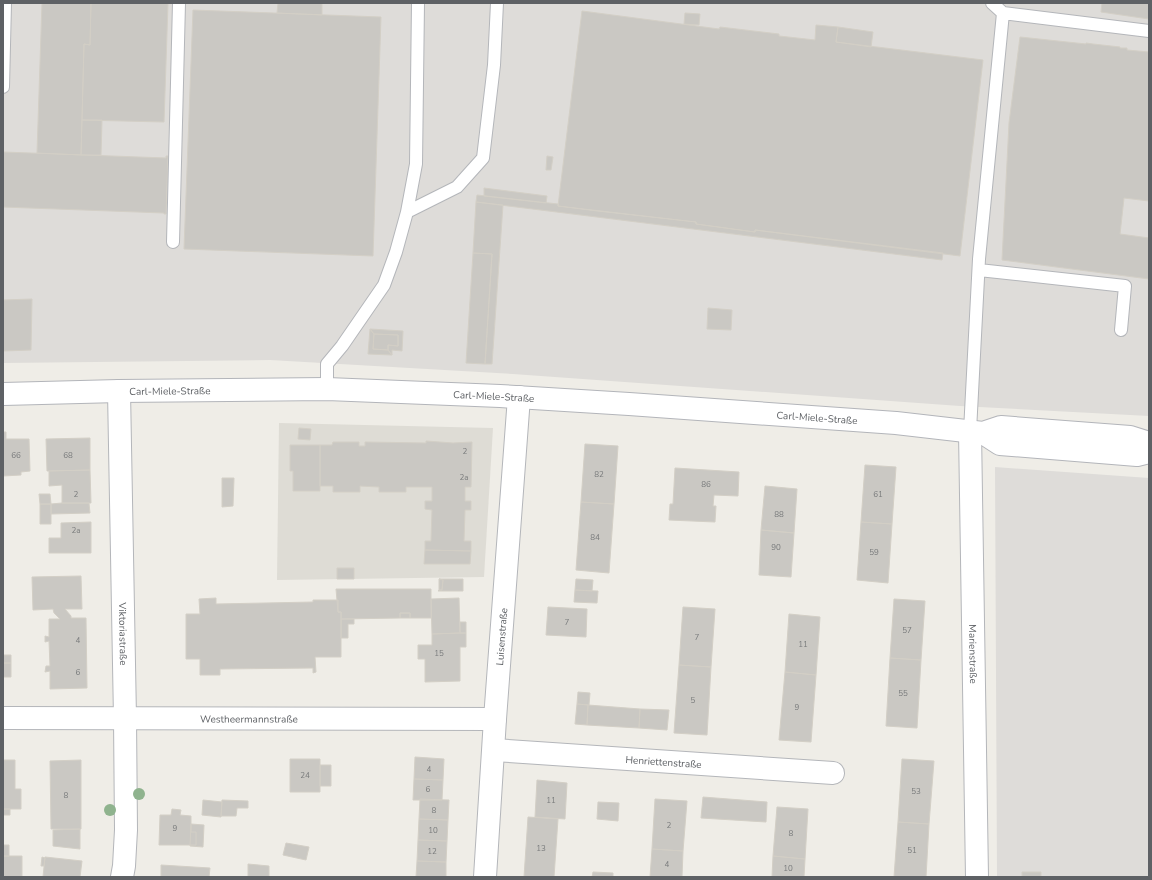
<svg xmlns="http://www.w3.org/2000/svg" width="1152" height="880" viewBox="0 0 1152 880" font-family="'Nunito Sans',sans-serif">
<rect width="100%" height="100%" fill="#efede7"/>
<path fill="#dedcd9" d="M3 3H1149V416L960 406 513 374 270 360 3 363Z
M995 467 1149 478V877H997Z"/>
<path fill="#dedcd5" d="M279 423 493 428 484 577 277 580Z"/>
<path fill="#cac8c3" stroke="#d3cfc6" d="M42 3H91L90 45 84 44 81 155 37 153Z
M91 3H168L164 122 82 120 84 44 90 45Z
M278 3H322V15L277 13Z
M1102 3H1149V19L1101 12Z
M193 10 381 17 373 256 184 249Z
M582 11 719 29 720 27 779 34V36L815 40 816 25 838 27 836 42 983 60 960 256 755 230V232L696 224V222L558 206Z
M685 13 700 14 699 25 684 24Z
M838 27 873 32 871 47 836 42Z
M1020 37 1086 44V43L1093 44 1120 47V48H1127V50L1149 52V201L1124 198 1120 234 1149 238V279L1002 260 1009 123Z
M82 120H102L101 155H81Z
M3 152 166 158V156H168L166 214H164V213L3 207Z
M547 156 553 157 551 170H546Z
M484 188 547 196 546 203 484 196Z
M477 195 558 204V206L597 211 696 222V224L755 232V230L943 253 942 260 476 202Z
M476 202 503 205 492 364H485L492 254 473 253Z
M473 253 492 254 485 364 466 363Z
M32 299 31 350 3 351V300Z
M708 308 732 310 731 330 707 329Z
M370 329 374 334 373 349 388 350 392 355 368 354Z
M370 329 403 331 402 351 392 350V355L388 350V345L398 346V335L374 334Z
M374 334 398 335V346L388 345V350L373 349Z
M299 428 311 429 310 440 298 439Z
M3 432H6V439H29L30 471 21 472V475L3 476Z
M90 438V470L47 471 46 439Z
M426 441 453 443 472 442 471 487H465V501H471V510H465L464 541H471V551L425 550V541H431L432 510 425 509V501H432V487H406V492H379V487L360 486V492H333V486H320V445H332L333 442H359V446H365V442L426 443Z
M585 444 618 446 614 504 581 502Z
M290 445H320V491H293V471H290Z
M865 465 896 467 892 524 861 522Z
M675 468 739 472 738 496 714 495 713 506H716L715 522 669 520 670 504H673Z
M90 470 91 503H62V485L49 486V471Z
M222 478H234L233 506 222 507Z
M765 486 797 489 794 533 761 530Z
M39 494H50L51 504H40Z
M581 502 614 504 609 573 576 570Z
M62 503H89L90 513 51 514V504Z
M40 504H51V524H40Z
M91 522V553H49V538H61V523Z
M861 522 892 524 888 583 857 580Z
M761 530 794 533 791 577 759 575Z
M425 550 471 551 470 564H424Z
M337 568H354V579H337Z
M81 576 82 609H65L71 616V618H86L87 688 50 689V671L45 672 46 666H50L49 641 45 642V636L49 637V619H60L54 613 53 609 33 610 32 577Z
M439 579H463V591H438L439 590H442L443 580Z
M439 579 443 580 442 590H439Z
M576 579 593 580 592 591 575 590Z
M336 589H431V618H410V613H400V618L341 619V612H338Z
M575 590 598 591 597 603 574 602Z
M216 598V604L313 602V600H338V612H341V657H315L316 672 313 673V668L220 669V675H200V659H186V614H200L199 599Z
M459 598 460 633 432 634 431 599Z
M894 599 925 601 921 660 890 658Z
M548 607 587 609 586 637 546 635Z
M683 607 715 609 711 667 679 665Z
M400 613H410V618H400Z
M789 614 820 617 816 675 785 672Z
M341 619H354V624H348V638H341Z
M460 622H466V633H460Z
M460 633H466V647H460V681L425 682V659H418V645H432V634Z
M3 655H11V663H3Z
M890 658 921 660 917 728 886 726Z
M3 663H11V677H3Z
M679 665 711 667 707 735 674 733Z
M785 672 816 675 811 742 779 740Z
M578 692 590 693 589 705 577 704Z
M577 704 588 705 587 725 575 724Z
M588 705 640 709 639 728 587 725Z
M640 709 669 710 667 730 639 728Z
M415 757 444 759 443 780 414 779Z
M290 759H320V792H290Z
M902 759 934 761 929 824 898 822Z
M3 760H15V789H21V809H3Z
M81 760V829H51L50 761Z
M320 765H331V786H320Z
M414 779 443 780 442 800H413Z
M537 780 567 783 565 819 535 817Z
M703 797 767 802 766 822 701 818Z
M420 799 449 800 448 820 419 819Z
M655 799 687 801 683 851 652 849Z
M203 800 222 802 221 817 202 815Z
M222 800 248 801V808H237L236 816H221Z
M598 802 619 803 618 821 597 819Z
M777 807 808 809 805 859 773 856Z
M3 809H10V815H3Z
M172 809 181 810 180 815 191 816V832H196V845H159L160 815H171Z
M528 817 558 819 554 877H524Z
M419 819 448 820 447 841 418 840Z
M898 822 929 824 926 877H894Z
M191 824 204 825 203 847 190 846Z
M80 829V849L53 846V830Z
M418 840 447 841 446 862 417 861Z
M286 843 309 847 306 860 283 855Z
M3 845H9V856H3Z
M652 849 683 851 682 877H650Z
M3 856H22V877H3Z
M773 856 805 859 804 877H772Z
M42 857 45 858 44 866H41Z
M45 857 82 861 80 877H43Z
M417 861 446 862V877H416Z
M248 864 269 866V877H248Z
M161 865 210 868 209 877H161Z
M593 872 613 873V877H592Z
M1022 872H1041V877H1022Z"/>
<g fill="none" stroke-linecap="round" stroke-linejoin="round">
<g stroke="#b4b6ba" stroke-width="14">
<path id="lane" d="M1003 13 1149 31
M3 87 5 3
M407 212 457 187 483 158 494 65 497 3
M173 242 179 3
M979 270 1125 286 1121 330
M327 389V364L342 346 384 285 396 252 407 212 416 164 418 3
M970 431 979 259 1003 13 992 3"/>
</g>
<g stroke="#b4b6ba" stroke-width="24">
<g id="street">
<path id="s1" d="M119 391 125 718 126 830 124 866 122 877"/>
<path id="s2" d="M970 431 977 877"/>
<path id="s3" d="M3 718 495 719"/>
<path id="s4" d="M494 750 833 773"/>
<path id="s5" d="M485 877 495 719 519 397"/>
</g>
</g>
<g stroke="#b3b5ba" stroke-width="24">
<g id="secondary">
<path id="s6" d="M3 394 119 391 327 389 500 396 629 404 896 423 983 433 1001 427 1130 437 1149 443"/>
<path d="M983 433 1000 444 1137 455 1149 452"/>
</g>
</g>
<use href="#lane" stroke="#fff" stroke-width="12"/>
<use href="#street" stroke="#fff" stroke-width="22"/>
<use href="#secondary" stroke="#fff" stroke-width="22"/>
</g>
<g fill="#8fb38e">
<circle cx="139" cy="794" r="6"/>
<circle cx="110" cy="810" r="6"/>
</g>
<g text-anchor="middle" stroke-width="4" stroke-linejoin="round" paint-order="stroke">
<g font-size="8" fill="#797b7c">
<text x="465" y="454">2</text>
<text x="16" y="458">66</text>
<text x="68" y="458">68</text>
<text x="599" y="477">82</text>
<text x="464" y="480">2a</text>
<text x="706" y="487">86</text>
<text x="76" y="497">2</text>
<text x="878" y="497">61</text>
<text x="779" y="517">88</text>
<text x="76" y="533">2a</text>
<text x="595" y="540">84</text>
<text x="776" y="550">90</text>
<text x="874" y="555">59</text>
<text x="567" y="625">7</text>
<text x="907" y="633">57</text>
<text x="697" y="640">7</text>
<text x="78" y="643">4</text>
<text x="803" y="647">11</text>
<text x="439" y="656">15</text>
<text x="78" y="675">6</text>
<text x="903" y="696">55</text>
<text x="693" y="703">5</text>
<text x="797" y="710">9</text>
<text x="429" y="772">4</text>
<text x="305" y="778">24</text>
<text x="428" y="792">6</text>
<text x="916" y="794">53</text>
<text x="66" y="798">8</text>
<text x="551" y="803">11</text>
<text x="434" y="813">8</text>
<text x="669" y="828">2</text>
<text x="175" y="831">9</text>
<text x="433" y="833">10</text>
<text x="791" y="836">8</text>
<text x="541" y="851">13</text>
<text x="912" y="853">51</text>
<text x="432" y="854">12</text>
<text x="667" y="867">4</text>
<text x="788" y="871">10</text>
</g>
<g font-size="10" fill="#5e6165" stroke="#fff">
<text dy="4" stroke="none"><textPath href="#s6" startOffset="167">Carl-Miele-Straße</textPath></text>
<text dy="4" stroke="none"><textPath href="#s6" startOffset="491">Carl-Miele-Straße</textPath></text>
<text dy="4" stroke="none"><textPath href="#s6" startOffset="815">Carl-Miele-Straße</textPath></text>
<text dy="4" stroke="none"><textPath href="#s1" startOffset="243">Viktoriastraße</textPath></text>
<text dy="4" stroke="none"><textPath href="#s5" startOffset="241">Luisenstraße</textPath></text>
<text dy="4" stroke="none"><textPath href="#s2" startOffset="223">Marienstraße</textPath></text>
<text dy="4" stroke="none"><textPath href="#s3" startOffset="246">Westheermannstraße</textPath></text>
<text dy="4" stroke="none"><textPath href="#s4" startOffset="170">Henriettenstraße</textPath></text>
</g>
</g>
<rect width="1152" height="880" fill="none" stroke="#5e6165" stroke-width="8"/>
</svg>
